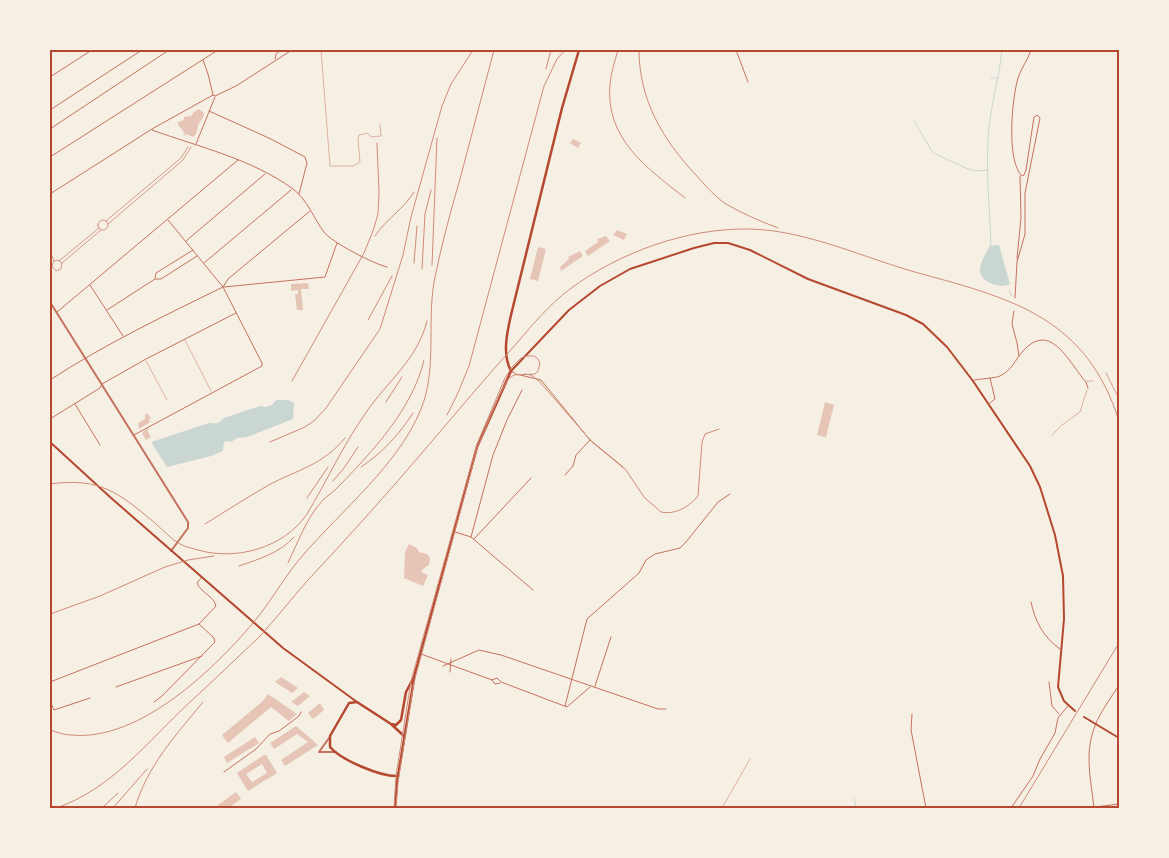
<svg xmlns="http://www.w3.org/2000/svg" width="1169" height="858" viewBox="0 0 1169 858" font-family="'Fira Sans Condensed',sans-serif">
<rect width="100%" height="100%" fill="#f6efe4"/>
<path fill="#c9d6d2" d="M999 245 1010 284C1001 289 982 283 980 272 979 265 986 252 990 246Z
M277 400H288L294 403 293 419 247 437 237 438 231 442 227 441 224 442 223 451 211 456 167 467 151 442 209 423C216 424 219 424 224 418L260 406 266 407 272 405 274 402Z"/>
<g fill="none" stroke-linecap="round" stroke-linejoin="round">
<path stroke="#c9d6d2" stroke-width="1" d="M991 78H998
M914 121 933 153 968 169 976 171 988 170
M991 248C990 212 986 176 988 141 989 110 999 80 1002 50
M1009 290 1012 296
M854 798 856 808"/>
</g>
<path fill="#e6c5b7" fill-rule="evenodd" d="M199 109 204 113 203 118 199 123 196 134 193 137 186 134 185 136 183 134 185 133 178 125V122L182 121 184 119V117L191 116 194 112Z
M573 139 581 143 578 148 570 143Z
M617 230 627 234 624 240 613 235Z
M606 236 610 241 588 256 585 251 598 242 597 239Z
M538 247 546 249 538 281 530 279Z
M580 251 583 256 561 271 560 267 569 259 568 257Z
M308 283 309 289H301L303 310H297L295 294H298V290L291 291V284Z
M825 402 834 405 826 437 817 435Z
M147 413 151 418 149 419 150 422 139 429 138 423 145 419V415Z
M148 428 149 430H147L151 437 146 440 142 433Z
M409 544 417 548 419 552 427 554 430 558 429 565 423 569 421 572 428 575 423 586 404 578 405 552Z
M281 677 298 688 292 693 275 682Z
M304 692 310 696 298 706 291 702Z
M268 694 297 714 289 721 271 707 228 743 222 735 263 701Z
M320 703 324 710 313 719 308 713Z
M296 726 318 745 285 766 281 760 308 742 297 734 274 749 270 743Z
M255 737 259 743 227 763 224 757Z
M264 755H266L277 773 248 791 237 773ZM262 764 267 773 252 782 246 774Z
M236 792 241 799 228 808H214Z"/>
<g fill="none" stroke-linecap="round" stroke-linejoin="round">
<path stroke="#b5482f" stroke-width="0.5" d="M98 225a5 5 0 1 1 10 0a5 5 0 1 1-10 0Z
M106 221 181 158 188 147
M108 224 183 160 191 147
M50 251 54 261
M59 261 99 228
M62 263 101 230
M50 264 56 271 61 269 62 263 58 260 54 261 52 266
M1106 373 1119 399"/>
<path stroke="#c5725c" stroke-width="0.5" d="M321 50 330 166H353L360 162 358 139 359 135 368 133 371 137 381 136 380 124
M185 340 211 391
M146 361 167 400
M1087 381H1093
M1052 435 1062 425 1080 412 1087 390
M722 808 750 759"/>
<path stroke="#c5725c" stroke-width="1" d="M421 654 492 680 495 684 500 683
M443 666 479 650 501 655 658 709H666
M450 672 451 659
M492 680 497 678 501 682 567 707 590 687
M595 686 611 637
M565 706 587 619 639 573 646 560 655 554 680 548 686 542 718 502 730 494"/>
<path stroke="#c5725c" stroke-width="1" d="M736 50 748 82
M275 59 276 54 281 50
M203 60 208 74 213 95
M50 77 92 50
M50 110 142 50
M209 111 271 139 305 157 307 163 299 194
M50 129 169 50
M152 130C199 147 252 159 293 189 307 199 314 219 324 232 331 242 374 264 387 267
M196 144 215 97
M50 157 218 50
M50 194 152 129 213 95 215 96 236 86 292 50
M186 241 265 174
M1017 259 1021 217 1020 176
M204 263 291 190
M155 278 156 273 193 250
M90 285 123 336
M224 287 325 277 337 243
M1015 298 1017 262 1025 234V193L1040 118 1037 115 1034 117 1026 170 1024 175 1022 176C1006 161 1012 98 1018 78 1021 68 1028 60 1031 50
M107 310 155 279H161L197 256
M1014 311 1012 324 1017 343 1019 356
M57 312 238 160
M511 371 516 374 541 380 590 440 623 467
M990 378 995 399 990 403
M50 380C105 344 164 316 223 287L228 279 310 211
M974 380C980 379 996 378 1000 376 1012 370 1015 360 1023 351 1051 320 1069 363 1086 382L1088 388
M75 404 100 445
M50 419 100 388 102 384 146 359 236 313
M134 435 262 366V363L223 287 168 220
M565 475 573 466 576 455 590 440
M455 532 471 537 533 590
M471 537 493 455 507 420 522 390
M474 539 531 478
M1031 602C1035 621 1043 637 1060 649
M50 682 199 624 216 606C214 596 201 593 197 583L201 578
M1049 682 1052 706 1059 714
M116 687 202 656
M50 701 54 710 90 698
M154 702 162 696 215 642 214 638 199 624
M912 714 911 730 926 808
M224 772 256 749 270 734 279 731 299 716 301 712
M1072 807V808
M1095 807 1119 804
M1011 808 1033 776 1040 759 1055 733 1058 718 1068 706
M1094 808C1091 780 1084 753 1095 726 1100 712 1111 698 1119 685"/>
<path stroke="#c5725c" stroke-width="2" d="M50 302 188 522V528L171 551
M319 752 329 738
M319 752H336"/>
<path stroke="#b5482f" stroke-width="2" d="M511 371 569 310 600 286 630 269 694 248 714 243H728L750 250 808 279 906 315 923 324 947 347 973 381 1030 466 1040 487 1055 535 1063 576 1064 619 1058 687 1064 701 1075 711
M50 442 110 497 283 648 357 702
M1084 717 1119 738"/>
<path stroke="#b5482f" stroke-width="2.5" d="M391 724 396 725 401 720 406 692 414 677 477 447 511 371C502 354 507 333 511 315L562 108 579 50
M398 776C381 777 341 760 330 747V736L349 703 357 702 391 724 404 736
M395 808 397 782 414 679"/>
<path stroke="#cf8b77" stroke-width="1" d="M394 808 396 776 411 681 477 444 505 378 512 367 521 358 527 356H534L538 359 540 363 538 371 535 374 514 375 508 379 499 396 478 446 414 682 398 782 396 808"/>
<path stroke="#cf8b77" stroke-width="1" d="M618 50C615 61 611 72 610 84 605 139 647 168 685 198
M639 50C639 100 663 140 696 175 705 185 715 197 726 204 743 214 760 221 778 228
M546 69 551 50
M375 236C386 219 404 209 414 192
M414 263 417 226
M432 265 437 138
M422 269 425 214 431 190
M368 320 392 276
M524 374 531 375 539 381 592 442 626 470 644 497 661 512C675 515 689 507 698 496L702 442 705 434 719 429
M292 381 364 253 373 231 378 214 379 192 377 143
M386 402 402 377
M447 415 457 395 469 366 544 86 557 59 565 50
M270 442 305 427 315 420 326 408 380 329 403 255 411 217 442 106 451 84 473 50
M361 467C382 453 399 435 413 413
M333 481 344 468 358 447
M50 484C101 477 119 493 156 524 164 531 171 539 180 544 185 547 192 548 198 550 236 561 284 548 307 514 327 481 343 445 365 414 387 381 417 361 427 321
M307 498 328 467
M205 524C226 511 246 498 267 486 298 469 322 466 345 438
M288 563C298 542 307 517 323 500 328 495 335 491 340 485 373 451 413 408 424 360
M239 566C259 559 280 553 294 537
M50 614 100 596 165 567 188 560 214 556
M50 730C57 732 64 735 71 735 140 742 217 667 257 618 274 597 286 574 304 554 342 510 399 464 421 409 437 370 427 324 434 282 441 247 450 213 460 179 471 136 483 93 494 50
M56 808C111 790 148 741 189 703 213 681 236 659 259 637 276 619 291 599 308 580 349 536 389 492 427 447 457 412 486 377 517 343 533 324 550 304 570 289 620 252 687 228 749 229 807 230 866 259 922 274 1014 299 1087 319 1119 421
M102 808 118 793
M113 808 147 769
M135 808C147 766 176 735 203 702
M1019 808 1119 643"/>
</g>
<rect width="1169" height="858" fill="none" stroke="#f6efe4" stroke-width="102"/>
<rect x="51" y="51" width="1067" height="756" fill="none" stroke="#b5482f" stroke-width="2"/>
</svg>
